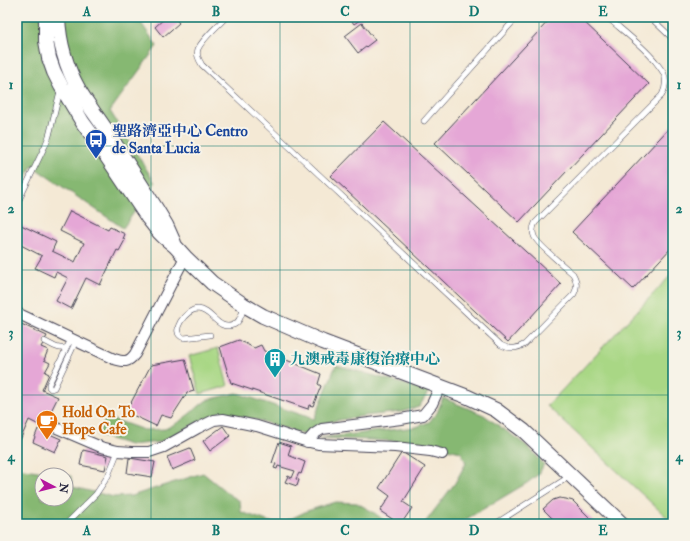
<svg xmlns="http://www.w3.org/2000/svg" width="690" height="541" viewBox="0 0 690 541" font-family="'IM FELL Double Pica','Noto Serif SC',serif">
<rect width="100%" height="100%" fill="#f7f3e8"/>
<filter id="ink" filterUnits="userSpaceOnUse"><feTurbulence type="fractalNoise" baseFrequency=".025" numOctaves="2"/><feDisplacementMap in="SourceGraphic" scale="8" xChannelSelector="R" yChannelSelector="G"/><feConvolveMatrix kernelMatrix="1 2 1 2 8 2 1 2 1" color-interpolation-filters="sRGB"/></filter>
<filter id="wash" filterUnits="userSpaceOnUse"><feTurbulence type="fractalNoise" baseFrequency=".012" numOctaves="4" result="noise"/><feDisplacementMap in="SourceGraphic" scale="16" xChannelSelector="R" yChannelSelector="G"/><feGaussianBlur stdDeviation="0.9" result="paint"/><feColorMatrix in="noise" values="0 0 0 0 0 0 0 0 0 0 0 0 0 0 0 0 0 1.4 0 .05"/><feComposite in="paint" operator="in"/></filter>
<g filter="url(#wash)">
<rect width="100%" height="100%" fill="#f4e9d5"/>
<path fill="#a9d785" stroke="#667c60" d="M673 273V523L547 406Z
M218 348 228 386 200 394 189 356Z"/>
<path fill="#86b872" stroke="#546d56" d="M17 17H137L157 46 110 111 155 183 123 228 32 166 17 195Z
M336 365 429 391 419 407 401 412 363 416 328 422 315 426 305 435 261 421 229 414 208 417 160 442 130 445 97 435 107 417 144 430 165 429 179 422 207 400 237 393 314 419Z
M443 398 484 415 527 446 544 464 539 474 527 483 458 524H424L455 483 466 463 461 452 417 442 320 438 416 427 429 422 437 413Z
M17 468 65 475H42V499H66V475L71 476 73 487 114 497 131 496 203 473 230 495 240 501 241 512 270 522H284L307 511 335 502 357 503 373 512 389 524H17Z"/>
<g id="blocks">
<path fill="#e5a7d6" d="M166 17H174L179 23 163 37 155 27Z
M349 17H364L354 24Z
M552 17H579L649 84 519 222 435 143Z
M362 23 375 40 358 53 345 36Z
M384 122 561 284 508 342 331 176Z
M673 124V246L633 289 572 232Z
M70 211 108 230 110 227 125 234 123 239 125 240 119 251 117 250 100 285 86 278 71 309 56 301 68 278 56 272 54 277 35 268 42 256 17 243V223L56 242 52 251 75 262 84 243 60 231Z
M17 322 47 336 41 347 48 350 44 360 50 363 45 372 49 374 42 390 58 397 43 427 29 420 17 447Z
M239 340 254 348 261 345 264 351 321 374 318 384 321 386 313 406 309 405 308 409 231 383 220 347Z
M185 359 194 391 187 393 171 418 161 415 156 426 126 412 151 365Z
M223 426 230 436 210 451 203 441Z
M38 429 61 439 55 452 33 442Z
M279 442 291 446 288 455 305 462 301 474 299 473 296 479 299 480 297 486 285 482 288 476 292 478 295 471 278 466 277 469 274 468 276 464 272 463Z
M190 448 195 460 172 470 167 457Z
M83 450 108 456 105 470 80 465Z
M402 452 425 467 403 502 412 508 401 524H400L380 511 390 496 379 488Z
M129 458 155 462 152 477 127 473Z
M559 498 566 499 573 501 596 524H558L543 509 553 500Z"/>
</g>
</g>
<g filter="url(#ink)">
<use href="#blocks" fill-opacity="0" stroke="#424052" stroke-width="1"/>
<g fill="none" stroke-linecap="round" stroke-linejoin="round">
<g stroke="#424052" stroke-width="6">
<path id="lane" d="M226 17C218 26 203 38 198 49 196 55 199 60 202 65L501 345C510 350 517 349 525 344L574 294C578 287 577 281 573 274 566 268 536 243 534 236 532 231 533 227 535 223L662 95C665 89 667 82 664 74 662 70 658 65 655 61 642 45 623 31 607 17
M650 17 673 39
M424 121 517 17
M17 204 45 146 49 136 60 91
M210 335 184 338C168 333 186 309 198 309 212 310 218 331 233 325 240 323 242 313 244 307
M71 339 49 384V387L51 389 54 388 76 341
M44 341C51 344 59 351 67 347
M66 524 96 494 108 476 118 451
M495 524 570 476"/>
</g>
<g stroke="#424052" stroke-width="12">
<path id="street" d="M17 313 114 359C124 362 128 363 135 354L185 257
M45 423 101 447 118 451 132 452H149L164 447 198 428 214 420 223 419 257 426 305 441 318 444 395 447 430 451 442 454
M307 442 314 434 322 429 401 419 423 415 432 404 440 386"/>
</g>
<g stroke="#424052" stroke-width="16">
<path id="secondary" d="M46 17V41L49 58 54 72 61 86 83 123 97 142 148 218 159 232 164 237 175 246 185 257 212 283 244 305 263 316 323 342 468 397 496 410 524 431 622 524
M58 17C59 43 66 67 79 90 87 104 97 116 106 130 123 157 140 183 157 210L166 225 174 243"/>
</g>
<use href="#lane" stroke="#fff" stroke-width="5"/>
<use href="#street" stroke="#fff" stroke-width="10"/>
<use href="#secondary" stroke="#fff" stroke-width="14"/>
</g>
</g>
<path fill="none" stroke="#0f766e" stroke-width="1" stroke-opacity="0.55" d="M151 17V524M280 17V524M410 17V524M539 17V524M17 146H673M17 270H673M17 395H673"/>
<defs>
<g id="bus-pin" transform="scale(1.15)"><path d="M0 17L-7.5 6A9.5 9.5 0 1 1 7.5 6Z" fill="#1a4fb4" stroke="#f7f3e8"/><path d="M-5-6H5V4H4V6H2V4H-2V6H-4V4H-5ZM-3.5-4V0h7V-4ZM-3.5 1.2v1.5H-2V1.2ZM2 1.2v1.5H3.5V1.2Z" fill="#fff"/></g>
<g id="building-pin" transform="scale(1.15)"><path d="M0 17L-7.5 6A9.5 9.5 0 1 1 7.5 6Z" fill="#0f9aa8" stroke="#f7f3e8"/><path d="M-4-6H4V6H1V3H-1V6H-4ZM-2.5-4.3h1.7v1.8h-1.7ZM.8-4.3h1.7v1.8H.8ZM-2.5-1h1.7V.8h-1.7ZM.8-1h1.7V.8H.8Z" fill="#fff"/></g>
<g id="cafe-pin" transform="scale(1.15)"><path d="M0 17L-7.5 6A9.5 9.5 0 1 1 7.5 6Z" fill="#e8710a" stroke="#f7f3e8"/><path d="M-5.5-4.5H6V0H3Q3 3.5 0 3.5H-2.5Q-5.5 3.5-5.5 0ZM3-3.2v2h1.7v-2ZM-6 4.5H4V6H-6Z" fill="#fff"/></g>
</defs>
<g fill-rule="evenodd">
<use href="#bus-pin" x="96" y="140"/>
<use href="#building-pin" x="275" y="359"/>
<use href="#cafe-pin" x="47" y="421"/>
</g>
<g text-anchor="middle" stroke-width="4" stroke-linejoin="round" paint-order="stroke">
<g font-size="15" font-weight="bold" fill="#164399" stroke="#f7f3e8" text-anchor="start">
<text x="112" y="136">聖路濟亞中心 Centro<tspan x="112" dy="17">de Santa Lucia</tspan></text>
</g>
<g font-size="15" font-weight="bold" fill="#0d838f" stroke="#f7f3e8" text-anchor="start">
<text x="290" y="364">九澳戒毒康復治療中心</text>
</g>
<g font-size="15" font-weight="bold" fill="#c56008" stroke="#f7f3e8" text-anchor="start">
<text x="62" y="417">Hold On To<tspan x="62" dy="17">Hope Cafe</tspan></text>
</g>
</g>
<rect width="690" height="541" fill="none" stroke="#f7f3e8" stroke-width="44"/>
<g transform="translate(54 487) rotate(97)"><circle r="19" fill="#f7f3e8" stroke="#a29fa3"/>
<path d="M0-3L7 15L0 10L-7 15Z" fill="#b5179e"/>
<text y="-6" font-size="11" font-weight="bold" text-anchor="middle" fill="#22223b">N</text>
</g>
<rect x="22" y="22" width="646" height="497" fill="none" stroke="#0f766e" stroke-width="1.5"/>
<g font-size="13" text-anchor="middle" font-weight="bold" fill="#0f766e">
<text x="87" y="16">A</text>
<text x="216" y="16">B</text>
<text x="345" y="16">C</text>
<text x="474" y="16">D</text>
<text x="603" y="16">E</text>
<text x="11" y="89">1</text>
<text x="679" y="89">1</text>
<text x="11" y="213">2</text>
<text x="679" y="213">2</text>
<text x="11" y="337">3</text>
<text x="679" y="337">3</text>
<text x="11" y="461">4</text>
<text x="679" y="461">4</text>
<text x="87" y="535">A</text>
<text x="216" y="535">B</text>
<text x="345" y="535">C</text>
<text x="474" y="535">D</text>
<text x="603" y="535">E</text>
</g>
</svg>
